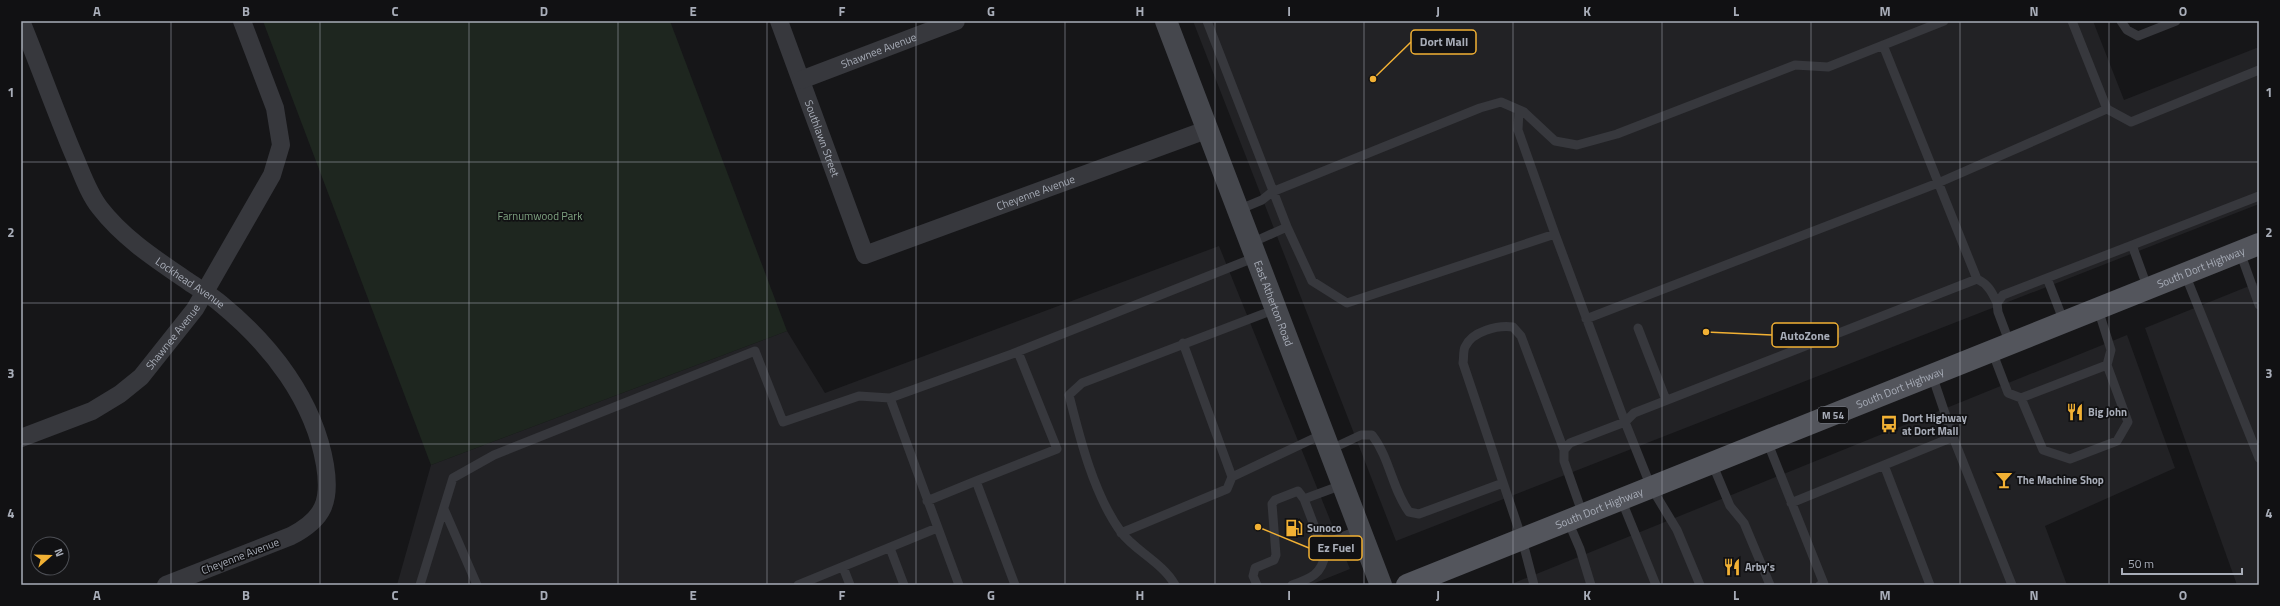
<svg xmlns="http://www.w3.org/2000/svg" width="2280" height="606" viewBox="0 0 2280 606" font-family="'Titillium Web',sans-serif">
<rect width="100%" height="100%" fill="#161618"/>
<path fill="#222225" d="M1193 21H2093L2124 100 2259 47V204L1396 541Z
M1219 246 1350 569 1310 585H397L431 465 787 331 825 393Z
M2259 282V585H2237L2145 328Z
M2127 335 2175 468 2045 526 2067 585H1509Z"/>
<path fill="#1e261f" d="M263 21H670L787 331 431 465Z"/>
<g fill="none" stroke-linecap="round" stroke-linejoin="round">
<path stroke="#37383d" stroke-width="9" d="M1207 21 1287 227 1251 243
M2072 21 2107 109 2131 122 2259 70
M2121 21 2127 30 2138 36 2176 21
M1883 45 1977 279
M1519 110 1518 130 1555 234 1625 422 1570 443 1564 450V461L1583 515
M1238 210 1262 200 1272 192 1480 108 1501 102 1524 112 1555 141 1577 145 1617 134 1795 65 1828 67 1944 21
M1287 227 1312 281 1347 303 1555 234
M2132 245 2148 289
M2240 252 2259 305
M2185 274 2259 458
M2047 278 2064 322
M1586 319 1938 183 2107 109
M1638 328 1666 400
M2010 344 1998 312 1997 303 2003 295 2259 196
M1992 351 2008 393 2021 398 2107 365
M1932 375 1953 437 2012 585
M2021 398 2043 450 2070 459 2117 441 2128 422 2107 365 2111 350 2098 309
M1767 441 1824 584 1820 585
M1329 450 1361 435H1372C1390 458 1392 489 1409 512L1419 514 1503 483
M1712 463 1730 506 1744 523 1770 585
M1884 465 1930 585
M1232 477 1323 434
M976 481 1057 449 1018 352
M1304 499 1342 485
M1621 499 1656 585
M927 501 976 481 1015 585
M1791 503 1953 437
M444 509 477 585
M1568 521 1580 549 1591 585
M1121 533 1227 489 1232 477 1183 343
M1322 545 1359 530
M890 548 904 585
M843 567 850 585
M420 585 453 478 494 455 755 351 783 422 859 396 890 398
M798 585 937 528
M959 585 890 398 1012 354 1256 257
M1175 585C1163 563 1134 550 1121 532 1094 495 1080 439 1069 395L1082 383 1276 309
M1257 585 1253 576 1255 568 1274 560 1276 555 1272 504 1275 500 1298 491 1304 499 1325 554C1322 575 1309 579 1292 585
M1534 585 1522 539 1463 363C1464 358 1463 351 1465 347 1472 331 1498 325 1513 327L1521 336 1564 450
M1700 585 1677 530 1651 487 1625 422 1634 413 1977 279C1988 284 1992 292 1997 303"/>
<g stroke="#37383d" stroke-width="18">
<path id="s1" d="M21 21C39 65 55 110 73 153 81 171 88 193 100 208 124 239 157 260 189 282 199 289 211 295 221 304 271 345 314 400 325 465 331 501 324 519 291 536L166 585"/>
<path id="s2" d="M779 21 865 255 1206 130"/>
<path id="s3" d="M801 80 956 21"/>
<path id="s4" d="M21 438 92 411 120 394 141 377 195 309 272 175 281 145 275 108 242 21"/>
</g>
<path stroke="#45474d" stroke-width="22" id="s5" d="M1166 21 1381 585"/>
<path stroke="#53555c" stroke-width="22" id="s6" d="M1407 585 2259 244"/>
</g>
<path fill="none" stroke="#a8adb8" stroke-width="1" stroke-opacity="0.55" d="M171 21V585M320 21V585M469 21V585M618 21V585M767 21V585M916 21V585M1065 21V585M1215 21V585M1364 21V585M1513 21V585M1662 21V585M1811 21V585M1960 21V585M2109 21V585M21 162H2259M21 303H2259M21 444H2259"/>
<defs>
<g id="restaurant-bare" transform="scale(1.38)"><path d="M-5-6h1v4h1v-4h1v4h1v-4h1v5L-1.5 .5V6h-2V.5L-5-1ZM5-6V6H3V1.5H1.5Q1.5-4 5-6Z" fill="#f2b134" stroke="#111113" stroke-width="2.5" paint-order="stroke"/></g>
<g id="bus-bare" transform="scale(1.38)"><path d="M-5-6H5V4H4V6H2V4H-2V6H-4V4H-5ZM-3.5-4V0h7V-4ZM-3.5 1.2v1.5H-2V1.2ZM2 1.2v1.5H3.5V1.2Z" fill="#f2b134" stroke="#111113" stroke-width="2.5" paint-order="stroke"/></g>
<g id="bar-bare" transform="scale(1.38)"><path d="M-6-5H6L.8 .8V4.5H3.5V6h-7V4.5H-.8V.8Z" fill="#f2b134" stroke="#111113" stroke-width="2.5" paint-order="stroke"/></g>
<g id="fuel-bare" transform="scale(1.38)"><path d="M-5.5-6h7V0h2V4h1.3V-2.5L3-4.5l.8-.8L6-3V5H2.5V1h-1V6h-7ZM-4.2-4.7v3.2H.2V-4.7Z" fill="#f2b134" stroke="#111113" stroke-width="2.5" paint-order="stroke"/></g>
</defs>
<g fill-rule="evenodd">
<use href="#restaurant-bare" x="2075" y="412"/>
<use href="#bus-bare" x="1889" y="424"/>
<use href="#bar-bare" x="2004" y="480"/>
<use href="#fuel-bare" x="1294" y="528"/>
<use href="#restaurant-bare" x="1732" y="567"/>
</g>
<g text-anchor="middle" stroke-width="3.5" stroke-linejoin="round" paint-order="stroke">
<rect fill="#111113" stroke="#7b7e86" stroke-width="1" x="1818" y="407" width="30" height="16" rx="3"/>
<g font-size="10" font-weight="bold" fill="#a8adb8">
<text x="1833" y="419">M 54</text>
</g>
<g font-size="11" fill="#a8adb8" stroke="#111113">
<text dy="4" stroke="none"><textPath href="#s3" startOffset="83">Shawnee Avenue</textPath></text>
<text dy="4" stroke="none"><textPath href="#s2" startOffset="125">Southlawn Street</textPath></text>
<text dy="4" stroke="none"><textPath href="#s2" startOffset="431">Cheyenne Avenue</textPath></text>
<text dy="4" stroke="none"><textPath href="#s6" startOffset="855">South Dort Highway</textPath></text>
<text dy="4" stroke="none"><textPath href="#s1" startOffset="321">Lockhead Avenue</textPath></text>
<text dy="4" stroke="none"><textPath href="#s5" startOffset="302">East Atherton Road</textPath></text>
<text dy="4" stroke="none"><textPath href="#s4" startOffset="187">Shawnee Avenue</textPath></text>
<text dy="4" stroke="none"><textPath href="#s6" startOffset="531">South Dort Highway</textPath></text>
<text dy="4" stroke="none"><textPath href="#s6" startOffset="207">South Dort Highway</textPath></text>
<text transform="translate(240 556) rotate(-21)" y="4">Cheyenne Avenue</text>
</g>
<g font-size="11" fill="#7fa381" stroke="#111113">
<text x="540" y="220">Farnumwood Park</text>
</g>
<g font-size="11" font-weight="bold" fill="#a8adb8" stroke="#111113" text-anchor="start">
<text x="2088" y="416">Big John</text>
<text x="1902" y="422">Dort Highway<tspan x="1902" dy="13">at Dort Mall</tspan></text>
<text x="2017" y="484">The Machine Shop</text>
<text x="1307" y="532">Sunoco</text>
<text x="1745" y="571">Arby's</text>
</g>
</g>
<path fill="none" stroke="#f2b134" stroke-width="1.5" d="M1373 79L1411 42M1706 332L1772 335M1258 527L1309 548"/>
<g fill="#f2b134" stroke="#111113" stroke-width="1.5">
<circle cx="1373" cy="79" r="4"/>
<circle cx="1706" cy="332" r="4"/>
<circle cx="1258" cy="527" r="4"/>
</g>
<g fill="#111113" stroke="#f2b134" stroke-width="1.5">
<rect x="1411" y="30" width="65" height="24" rx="4"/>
<rect x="1772" y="323" width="66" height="24" rx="4"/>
<rect x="1309" y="536" width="53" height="24" rx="4"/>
</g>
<g font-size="12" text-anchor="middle" font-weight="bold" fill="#a8adb8">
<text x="1444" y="46">Dort Mall</text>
<text x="1805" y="340">AutoZone</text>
<text x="1336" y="552">Ez Fuel</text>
</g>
<rect width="2280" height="606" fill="none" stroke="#111113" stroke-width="44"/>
<g transform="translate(50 556) rotate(70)"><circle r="19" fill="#111113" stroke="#4d4f55"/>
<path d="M0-3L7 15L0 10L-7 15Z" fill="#f2b134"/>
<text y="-6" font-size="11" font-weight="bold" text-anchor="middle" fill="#a8adb8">N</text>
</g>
<path d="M2122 568v6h120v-6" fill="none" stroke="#a8adb8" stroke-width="2"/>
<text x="2128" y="568" font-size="12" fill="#a8adb8" stroke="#111113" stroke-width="3" paint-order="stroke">50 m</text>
<rect x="22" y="22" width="2236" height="562" fill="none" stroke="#a8adb8" stroke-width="1.5"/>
<g font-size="13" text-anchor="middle" font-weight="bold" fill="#a8adb8">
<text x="97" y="16">A</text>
<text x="246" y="16">B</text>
<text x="395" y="16">C</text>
<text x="544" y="16">D</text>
<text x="693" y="16">E</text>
<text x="842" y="16">F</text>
<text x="991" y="16">G</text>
<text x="1140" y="16">H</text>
<text x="1289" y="16">I</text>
<text x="1438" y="16">J</text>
<text x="1587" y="16">K</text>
<text x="1736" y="16">L</text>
<text x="1885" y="16">M</text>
<text x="2034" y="16">N</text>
<text x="2183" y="16">O</text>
<text x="11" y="97">1</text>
<text x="2269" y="97">1</text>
<text x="11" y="237">2</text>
<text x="2269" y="237">2</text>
<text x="11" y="378">3</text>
<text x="2269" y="378">3</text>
<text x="11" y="518">4</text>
<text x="2269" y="518">4</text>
<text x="97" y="600">A</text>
<text x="246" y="600">B</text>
<text x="395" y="600">C</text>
<text x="544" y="600">D</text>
<text x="693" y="600">E</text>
<text x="842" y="600">F</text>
<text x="991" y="600">G</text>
<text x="1140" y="600">H</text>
<text x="1289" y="600">I</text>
<text x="1438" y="600">J</text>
<text x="1587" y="600">K</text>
<text x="1736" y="600">L</text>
<text x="1885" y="600">M</text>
<text x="2034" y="600">N</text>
<text x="2183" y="600">O</text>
</g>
</svg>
